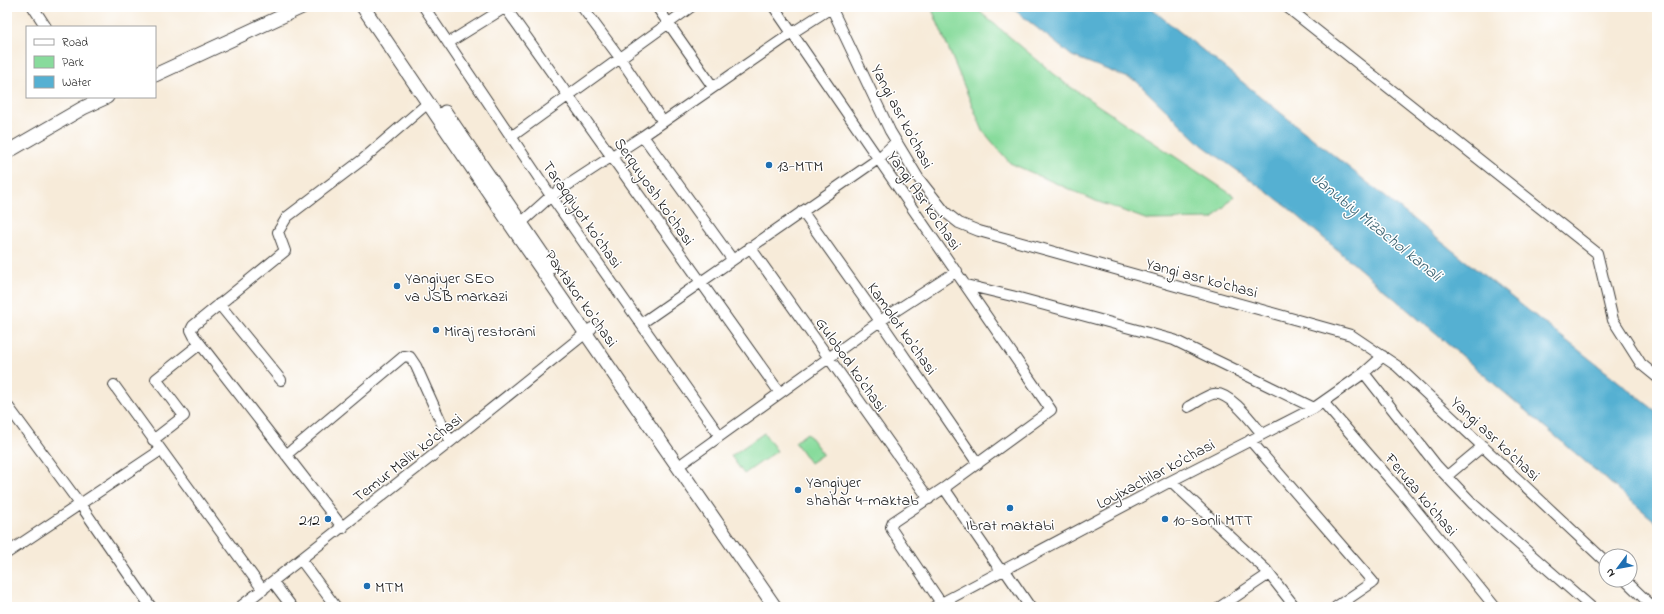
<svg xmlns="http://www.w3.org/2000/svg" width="1664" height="614" viewBox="0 0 1664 614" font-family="'Indie Flower',sans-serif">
<rect width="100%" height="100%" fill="#fff"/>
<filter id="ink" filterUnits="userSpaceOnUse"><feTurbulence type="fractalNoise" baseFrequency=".025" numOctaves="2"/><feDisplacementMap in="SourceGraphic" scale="8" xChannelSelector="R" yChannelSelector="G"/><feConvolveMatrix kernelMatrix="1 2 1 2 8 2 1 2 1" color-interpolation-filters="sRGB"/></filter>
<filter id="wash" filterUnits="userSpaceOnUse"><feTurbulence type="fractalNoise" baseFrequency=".012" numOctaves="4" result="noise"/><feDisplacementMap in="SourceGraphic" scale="16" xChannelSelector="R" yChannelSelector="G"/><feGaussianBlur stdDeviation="0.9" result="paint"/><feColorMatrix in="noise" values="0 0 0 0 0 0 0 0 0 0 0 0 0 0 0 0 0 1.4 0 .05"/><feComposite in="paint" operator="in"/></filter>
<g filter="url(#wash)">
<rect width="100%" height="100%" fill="#f7ebd9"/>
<path fill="#88db9c" stroke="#527c5c" d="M931 7H974L1066 84 1234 196 1213 219 1148 220 1096 201 1010 163 983 131Z
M764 433 777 451 744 474 731 456Z
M807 433 823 454 810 463 795 442Z"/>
<path fill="#55b0d2" stroke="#386677" d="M1011 7H1149L1429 232 1657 412V523L1285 205 1202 145 1136 81 1072 56Z"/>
</g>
<g filter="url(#ink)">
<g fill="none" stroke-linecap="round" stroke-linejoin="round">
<g stroke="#3d3b38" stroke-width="12">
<path id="minor" d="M33 7 46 27
M424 7 551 196 720 436
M505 7 780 393
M582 7 620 58 663 122
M657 7 713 87
M774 7 1051 410 944 488 893 522 891 527 892 530 941 603
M831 7 890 131 919 179 945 212 959 223 979 231 1351 335 1397 366 1606 562
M1287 7 1597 253 1613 320 1641 364 1657 377
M448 43 506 7
M643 136 732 259
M511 137 691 7
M802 211 880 321 978 464
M521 223 551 196 643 136 792 33 831 8
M750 247 929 499
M966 285 1012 296 1174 340 1314 408
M219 304 281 380
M642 323 878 159 896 142
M1364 373 1437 466 1473 504 1591 607
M114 385 263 590
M1323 402 1403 494 1495 607
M7 405 80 504 151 607
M1188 407C1196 403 1205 396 1213 394 1229 390 1253 423 1262 434
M153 440 184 416 156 379 200 344
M1250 440 1373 582 1336 607
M286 455 404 356 410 357 416 366 450 442
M684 462 880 321 957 271
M1447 476 1483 446
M1171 481 1266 570 1295 607
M944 488 1001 571
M343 528 194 336 191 330 193 326 285 251 278 232 287 217 362 160 428 103
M7 553 161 450
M301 560 336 607
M1004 569 1030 607
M1625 580 1653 607
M273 582 292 607
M240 607 450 442 592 328
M934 607 1171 481 1314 408 1364 373 1383 356
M1220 607 1269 574"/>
</g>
<g stroke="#3d3b38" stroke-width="15">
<path id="major" d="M363 7 515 231 775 607
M155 75 302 7
M445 112 551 267
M7 152 83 108 107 97"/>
</g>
<use href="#minor" stroke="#fff" stroke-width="10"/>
<use href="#major" stroke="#fff" stroke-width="13"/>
</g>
</g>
<g fill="#1f6fb2" stroke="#fff" stroke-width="1.5">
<circle cx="769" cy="165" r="4"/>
<circle cx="397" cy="286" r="4"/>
<circle cx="436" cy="330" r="4"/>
<circle cx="798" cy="490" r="4"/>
<circle cx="1010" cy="508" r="4"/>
<circle cx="328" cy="519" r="4"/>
<circle cx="1165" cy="519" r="4"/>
<circle cx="367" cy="586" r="4"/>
</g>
<g text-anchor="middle" stroke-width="3" stroke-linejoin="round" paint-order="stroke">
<g font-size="16" fill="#1c1c1c" stroke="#fff">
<text transform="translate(903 116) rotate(62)" y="6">Yangi asr ko'chasi</text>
<text transform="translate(655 191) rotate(55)" y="6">Serquyosh ko'chasi</text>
<text transform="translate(925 200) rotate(55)" y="6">Yangi Asr ko'chasi</text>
<text transform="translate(583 214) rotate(55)" y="6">Taraqqiyot ko'chasi</text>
<text transform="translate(1202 277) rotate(15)" y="6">Yangi asr ko'chasi</text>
<text transform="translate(582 298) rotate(55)" y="6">Paxtakor ko'chasi</text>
<text transform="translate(903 328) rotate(55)" y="6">Kamolot ko'chasi</text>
<text transform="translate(852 364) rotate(55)" y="6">Gulobod ko'chasi</text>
<text transform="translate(1496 438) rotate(43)" y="6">Yangi asr ko'chasi</text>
<text transform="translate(407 457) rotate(-38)" y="6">Temur Malik ko'chasi</text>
<text transform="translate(1155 473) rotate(-28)" y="6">Loyixachilar ko'chasi</text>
<text transform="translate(1422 494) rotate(50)" y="6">Feruza ko'chasi</text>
</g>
<g font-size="16" fill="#1c1c1c" stroke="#fff" text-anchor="start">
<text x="777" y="171">13-MTM</text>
<text x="405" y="283">Yangiyer SEO<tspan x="405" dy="18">va JSB markazi</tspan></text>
<text x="444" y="336">Miraj restorani</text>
<text x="806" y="487">Yangiyer<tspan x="806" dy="18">shahar 4-maktab</tspan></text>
<text x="320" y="525" text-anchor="end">212</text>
<text x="1173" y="525">10-sonli MTT</text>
<text x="1010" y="530" text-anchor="middle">Ibrat maktabi</text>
<text x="375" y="592">MTM</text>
</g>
<g font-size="17" font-style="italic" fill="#365f6e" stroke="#fff">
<text transform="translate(1377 226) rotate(39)" y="6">Janubiy Mizachol kanali</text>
</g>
</g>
<rect width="1664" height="614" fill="none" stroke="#fff" stroke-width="24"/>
<rect x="26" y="26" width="130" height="72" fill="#ffffff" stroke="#a4a4a4"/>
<rect x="34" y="39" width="20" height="6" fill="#ffffff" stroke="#a4a4a4"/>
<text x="62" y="46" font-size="12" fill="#1c1c1c">Road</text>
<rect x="34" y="56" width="20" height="12" fill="#88db9c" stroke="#a4a4a4"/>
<text x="62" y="66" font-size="12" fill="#1c1c1c">Park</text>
<rect x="34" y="76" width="20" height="12" fill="#55b0d2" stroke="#a4a4a4"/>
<text x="62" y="86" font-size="12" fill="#1c1c1c">Water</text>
<g transform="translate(1618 568) rotate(238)"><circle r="19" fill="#ffffff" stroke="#a4a4a4"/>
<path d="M0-3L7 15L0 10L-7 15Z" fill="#1f6fb2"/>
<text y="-6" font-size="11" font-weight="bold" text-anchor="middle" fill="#1c1c1c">N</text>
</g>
</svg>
